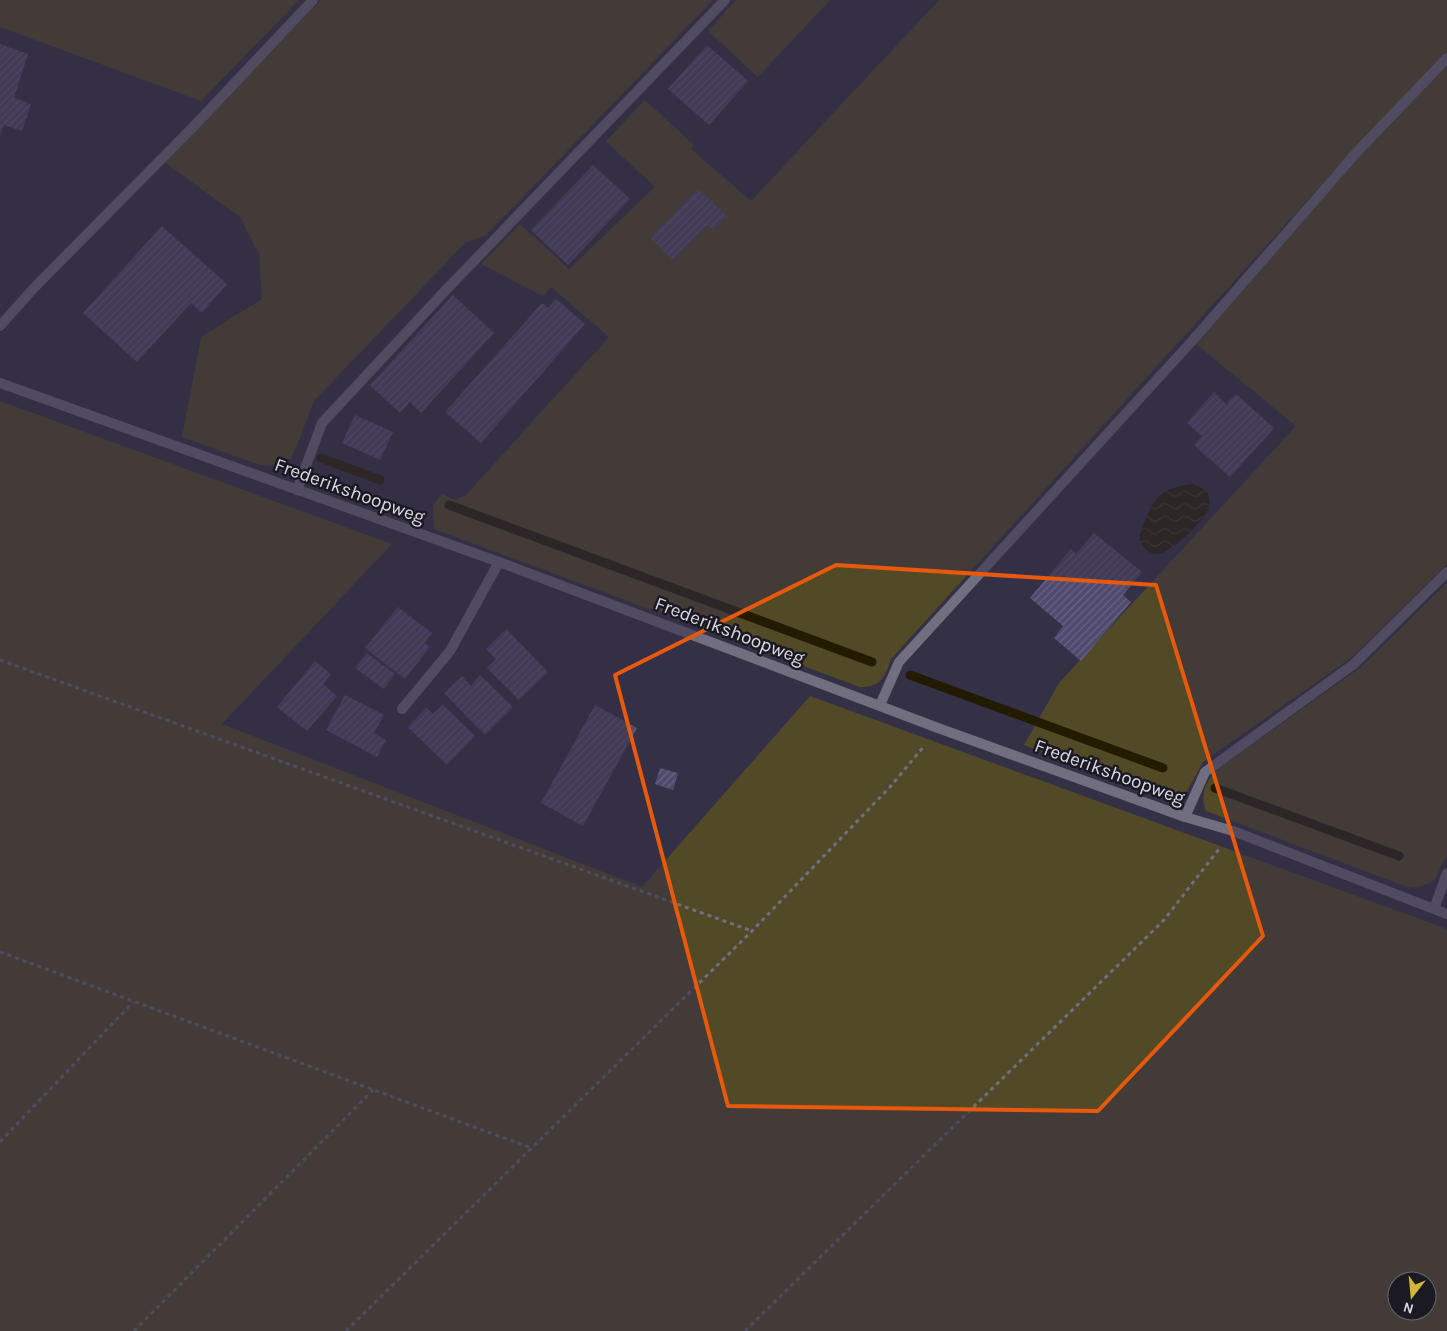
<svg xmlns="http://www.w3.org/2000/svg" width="1447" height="1331" viewBox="0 0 1447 1331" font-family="Karla,sans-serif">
<defs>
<pattern id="water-waves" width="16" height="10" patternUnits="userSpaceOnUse" patternTransform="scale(1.25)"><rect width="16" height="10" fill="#221b00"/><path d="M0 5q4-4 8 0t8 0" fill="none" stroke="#423b25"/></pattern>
<pattern id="building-hatch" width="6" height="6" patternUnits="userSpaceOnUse" patternTransform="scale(1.25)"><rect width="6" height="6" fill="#514a6f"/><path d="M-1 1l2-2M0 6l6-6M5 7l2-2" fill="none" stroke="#696383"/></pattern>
</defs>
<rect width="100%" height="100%" fill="#343045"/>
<path fill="#524a27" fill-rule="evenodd" d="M0 0H299L201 101 0 27Z
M321 0H713L485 236 466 242 314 401 296 448 290 459 278 465 268 466 254 463 182 437 201 337 262 299 259 254 240 217 164 162Z
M736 0H830L758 77 708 31Z
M939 0H1447V52L1343 161 891 659C885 677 881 687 860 687L434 529 433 506 442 494 455 500 466 495 609 337 551 287 543 296 481 264 520 224 569 269 655 187 606 141 645 100 694 145 691 149 751 201Z
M1447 64V564L1352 657 1203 762 1181 802 1024 745 1059 683 1296 426 1196 344 1361 155Z
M0 401 392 544 222 724 642 887 810 696 1447 929V1331H0ZM1397 1281H1427V1311H1397Z
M1447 583V856C1433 876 1442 884 1410 888L1206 811C1199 795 1206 781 1218 769L1361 667Z"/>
<path fill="url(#water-waves)" d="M1193 484 1207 491C1209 498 1211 503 1208 510 1205 520 1169 554 1158 554 1148 555 1138 544 1140 534 1141 527 1146 520 1148 513 1158 491 1170 487 1193 484Z"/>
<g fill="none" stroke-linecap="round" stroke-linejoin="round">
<path stroke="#221b00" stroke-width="9" d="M321 458 380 480
M449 505 872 662
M910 675 1163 768
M1215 788 1399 856"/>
</g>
<path fill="url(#building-hatch)" d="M0 44 28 54 14 98 31 104 22 131 4 125 0 135Z
M707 45 748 81 709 125 668 89Z
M593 165 630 199 568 265 531 230Z
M698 189 727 216 713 230 708 225 673 260 650 238Z
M162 226 227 284 202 313 191 303 137 362 83 313Z
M453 295 494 333 421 413 410 402 400 413 370 385Z
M556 299 585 324 481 443 445 412 542 303 548 308Z
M1214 392 1226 404 1236 394 1274 428 1230 477 1194 445 1202 436 1187 423Z
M355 415 393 432 380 460 342 443Z
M1094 533 1142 572 1123 595 1131 602 1081 661 1054 638 1063 626 1030 598 1071 549 1076 554Z
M398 607 432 633 424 643 430 647 405 679 365 648Z
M506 629 548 672 519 700 487 668 496 659 486 649Z
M367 653 395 674 384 689 355 668Z
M315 661 331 674 323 684 337 696 307 731 277 707Z
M480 675 513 707 485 735 444 693 462 676 471 686Z
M345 695 384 715 374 733 386 740 377 757 326 730Z
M443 705 475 736 447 765 408 727 426 708 433 714Z
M595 705 637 728 583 826 541 803Z
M660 768 678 773 673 790 655 784Z"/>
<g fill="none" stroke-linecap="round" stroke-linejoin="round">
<path stroke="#716e80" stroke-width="3" stroke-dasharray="4 4" stroke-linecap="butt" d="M0 660 752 931
M0 952 531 1148
M0 1142 133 1002
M134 1331 373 1090
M346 1331 752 931 890 787 925 745
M745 1331 1164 920 1219 849"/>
<path stroke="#716e80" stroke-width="10" d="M0 326 33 289 196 124 313 0
M297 490 322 423 445 291 725 0
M880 705 899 662 1193 340 1357 152 1447 58
M402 709 450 651 499 562
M1185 817 1205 772 1354 664 1447 572
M1434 909 1447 873"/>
<path stroke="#716e80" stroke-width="10" d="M0 383 499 562 938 728 1185 817 1233 831 1447 914"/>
</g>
<path d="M0 0H1447V1331H0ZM836 565 1156 585 1263 936 1098 1111 728 1106 615 675Z" fill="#343045" fill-opacity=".55" fill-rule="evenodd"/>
<path fill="none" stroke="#e8590c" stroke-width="4" stroke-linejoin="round" d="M836 565 1156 585 1263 936 1098 1111 728 1106 615 675Z"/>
<g text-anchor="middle" stroke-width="5" stroke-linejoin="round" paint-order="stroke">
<g font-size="19" fill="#dad8e5" stroke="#1b1a23">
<text transform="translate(350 490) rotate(20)" y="7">Frederikshoopweg</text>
<text transform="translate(730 630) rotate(21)" y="7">Frederikshoopweg</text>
<text transform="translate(1110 771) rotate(20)" y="7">Frederikshoopweg</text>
</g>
</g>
<g transform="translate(1412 1296) rotate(196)"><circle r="24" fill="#1b1a23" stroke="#676671"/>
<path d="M0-4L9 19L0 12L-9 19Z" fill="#d2b736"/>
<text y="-8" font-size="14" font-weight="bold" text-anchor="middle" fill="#dad8e5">N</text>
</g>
</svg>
